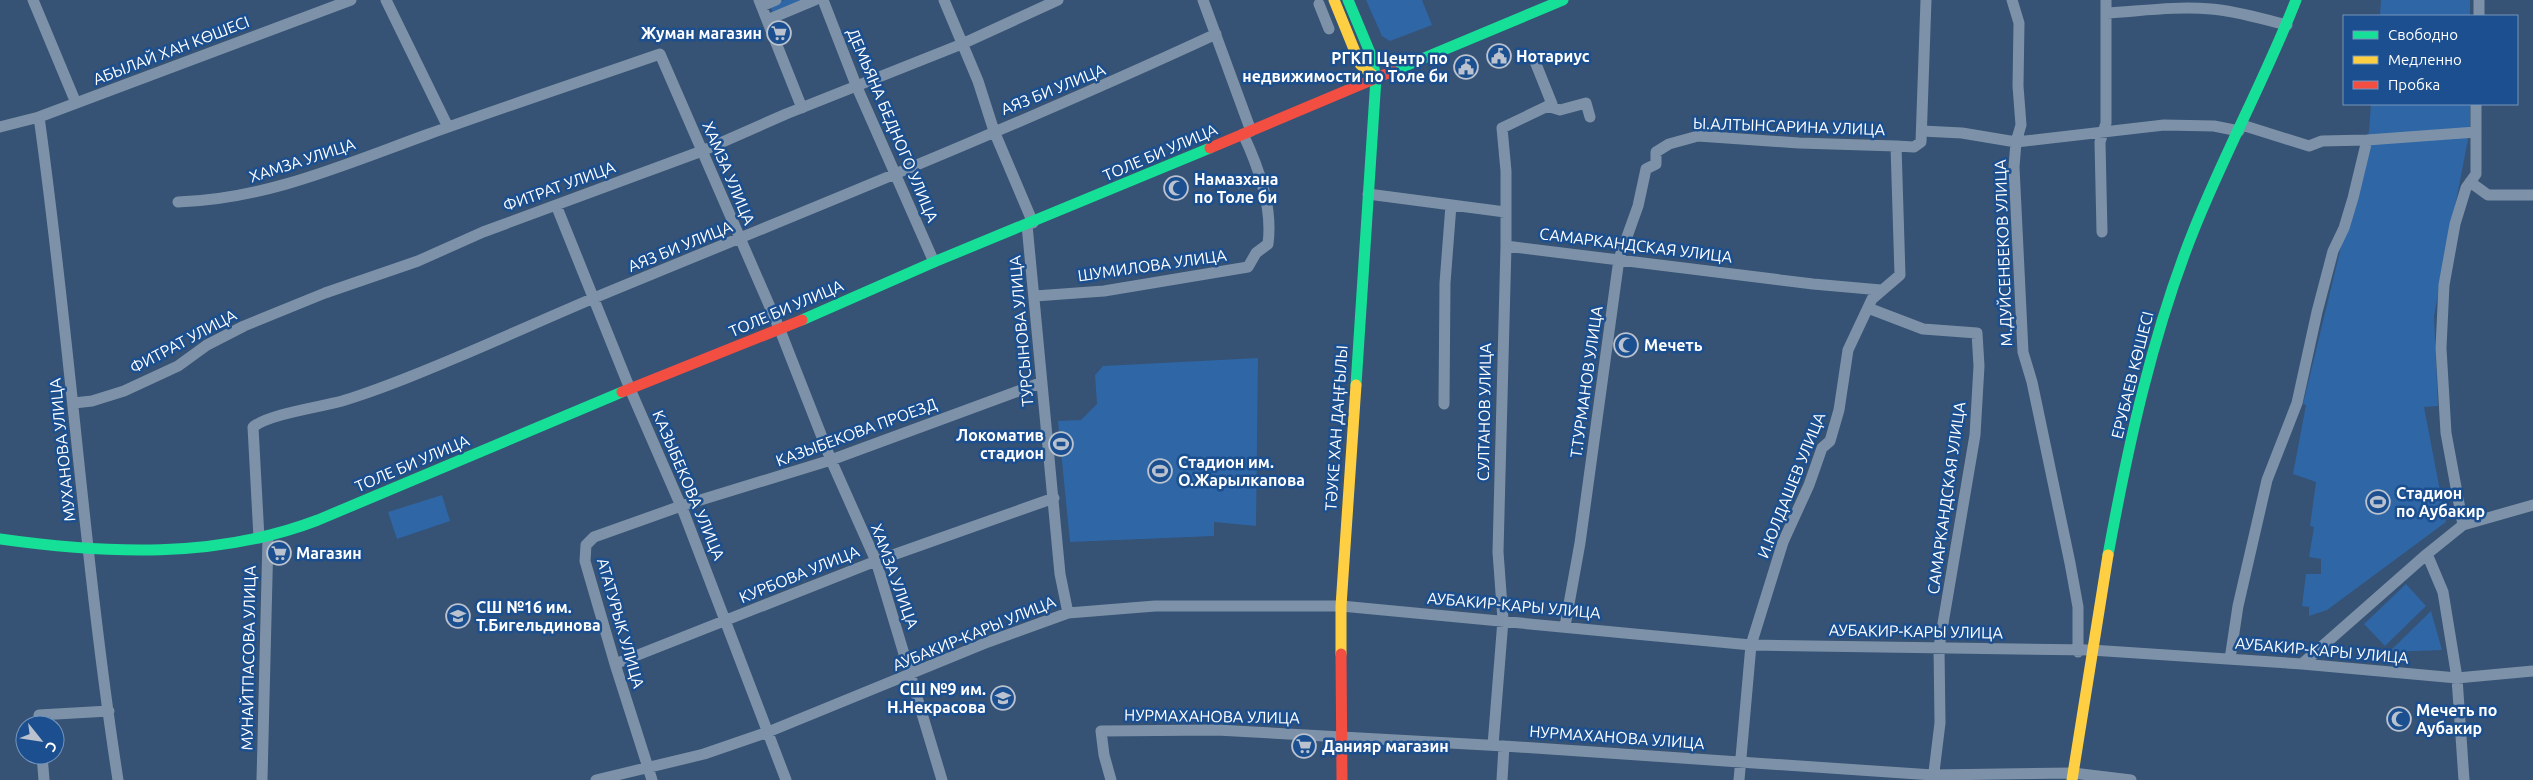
<svg xmlns="http://www.w3.org/2000/svg" width="2533" height="780" viewBox="0 0 2533 780" font-family="Ubuntu,sans-serif">
<rect width="100%" height="100%" fill="#365274"/>
<path fill="#2f66a5" d="M784 0H804L773 13 770 6Z
M1366 0H1422L1432 25 1390 41 1382 36Z
M2381 0H2470V16H2380Z
M2371 104H2470V129L2434 316 2438 406 2424 407 2446 522 2327 610 2309 616V607L2302 606 2306 574H2321V559L2309 557 2314 527 2310 526 2316 482 2293 474 2306 405 2303 404 2369 131Z
M1258 358 1256 526 1214 522V536L1070 542 1058 421 1081 420 1097 404 1095 375 1103 366Z
M442 495 450 521 397 539 388 512Z
M2406 584 2426 606 2385 646 2364 624Z
M2431 611 2442 650 2389 652Z"/>
<g fill="none" stroke-linecap="round" stroke-linejoin="round">
<path stroke="#7d92a8" stroke-width="11" d="M33 0 76 103
M386 0 448 127
M759 0 802 108
M823 0 856 85 934 262
M944 0 978 81 994 131 1033 223
M1203 0 1251 131
M2012 0 2019 23 2018 86 2021 125 2016 142 2014 167 2023 352 2032 382 2070 563 2078 607V652
M1319 4 1329 29
M762 6 776 0
M2106 13C2141 11 2176 6 2211 9 2237 11 2262 19 2287 25
M2479 16V0
M767 20 815 0
M1547 106 1560 110 1586 103 1590 117
M39 117C70 337 84 560 118 780
M2242 125 2309 146 2322 141 2367 140 2476 132
M0 127 39 117 351 0
M1922 131 1962 133 2016 142 2164 125 2214 126 2239 131
M2470 182 2488 195H2533
M1368 194 1505 212
M178 202C264 200 346 164 426 135 504 107 582 81 660 54L780 330 831 460 876 561 942 780
M556 205 630 389 684 513 786 780
M1027 225 1060 574 1068 613
M2102 232 2100 142 2106 123V0
M1506 246 1813 284 1881 290
M1035 296 1104 291 1248 267 1256 253 1268 244C1273 207 1259 168 1243 134
M1868 308 1923 329 1977 333 1979 366 1975 435 1939 647 1940 723 1933 780
M74 403 92 401 124 391 178 366 207 345 244 326 325 293 418 261 483 232 702 151 786 114 962 44 1058 0
M1444 404 1445 283 1451 205
M2463 525 2446 433 2441 348 2444 285 2455 224 2466 188 2476 174V104
M259 538 253 427C269 414 320 407 342 401 382 389 422 372 460 356 505 337 549 317 594 298 802 212 1011 129 1216 34
M2427 554 2443 592 2457 678 2464 780
M1565 626 1580 543 1619 259 1638 206 1646 169 1656 164V152L1669 144 1698 136 1799 143 1896 146
M2230 659 2238 606 2267 480 2297 403 2317 312 2333 251 2344 228 2353 198 2367 140
M615 664 876 561 1054 498
M2302 664 2427 554 2463 525 2533 505
M39 725V715L109 711
M1493 745 1503 620 1498 552 1506 246V171L1502 128 1552 104 1536 64
M42 755 44 780
M262 780 268 537
M596 780 704 754 768 732 988 642 1068 613 1155 606H1341L1751 645 2091 650 2302 664 2457 678 2533 671
M652 780 615 664 585 561 586 545 594 537 681 506 831 460 1040 383
M1111 780 1104 755 1101 731 1217 730 1504 746 1933 775 2073 773 2131 780
M1502 780 1504 746
M1739 780 1751 645 1783 542 1809 485 1822 448 1830 441 1839 410 1848 350 1872 299 1900 275 1896 146 1914 147 1921 142 1926 0"/>
<path stroke="#16e098" stroke-width="11" d="M1348 0 1371 55 1376 78 1356 385
M1393 71 1563 0
M802 320 934 262 1210 148
M0 539C106 554 216 559 318 520L622 392
M2108 555C2128 446 2152 335 2193 232 2224 154 2265 79 2296 0"/>
<path stroke="#ffcf43" stroke-width="11" d="M1334 0 1360 64 1376 78
M1341 654V606L1356 385
M2072 780 2108 555"/>
<path stroke="#f24e42" stroke-width="11" d="M1210 148 1393 71
M622 392 802 320
M1341 654 1342 780"/>
</g>
<defs>
<g id="supermarket-ring" transform="scale(1.25)"><circle r="9.5" fill="#1b4f8f" stroke="#b9c2ce" stroke-width="1.5"/><path d="M-6-5.5h2.5l.6 2H6L4.5 2H-2.5L-4.4-4H-6ZM-1.5 3.2a1.3 1.3 0 1 0 .1 0ZM3 3.2a1.3 1.3 0 1 0 .1 0Z" fill="#b9c2ce"/></g>
<g id="civic-ring" transform="scale(1.25)"><circle r="9.5" fill="#1b4f8f" stroke="#b9c2ce" stroke-width="1.5"/><path d="M-.6-6.5H3V-4.5H.6V-3L4-1V1h2V6H-6V1h2V-1L-.6-3ZM-1.2 2.5V6h2.4V2.5Z" fill="#b9c2ce"/></g>
<g id="mosque-ring" transform="scale(1.25)"><circle r="9.5" fill="#1b4f8f" stroke="#b9c2ce" stroke-width="1.5"/><path d="M3.5-4.9A6 6 0 1 0 3.5 4.9A5 5 0 1 1 3.5-4.9Z" fill="#b9c2ce"/></g>
<g id="stadium-ring" transform="scale(1.25)"><circle r="9.5" fill="#1b4f8f" stroke="#b9c2ce" stroke-width="1.5"/><path d="M0-5a6.5 5 0 1 0 0 10a6.5 5 0 1 0 0-10ZM-3.5-1.8h7v3.6h-7Z" fill="#b9c2ce"/></g>
<g id="school-ring" transform="scale(1.25)"><circle r="9.5" fill="#1b4f8f" stroke="#b9c2ce" stroke-width="1.5"/><path d="M0-5L7-2L0 1L-7-2ZM-4 1L0 2.5L4 1V4Q0 6-4 4Z" fill="#b9c2ce"/></g>
</defs>
<g fill-rule="evenodd">
<use href="#supermarket-ring" x="779" y="33"/>
<use href="#civic-ring" x="1499" y="56"/>
<use href="#civic-ring" x="1466" y="67"/>
<use href="#mosque-ring" x="1176" y="188"/>
<use href="#mosque-ring" x="1626" y="345"/>
<use href="#stadium-ring" x="1061" y="444"/>
<use href="#stadium-ring" x="1160" y="471"/>
<use href="#stadium-ring" x="2378" y="502"/>
<use href="#supermarket-ring" x="279" y="553"/>
<use href="#school-ring" x="458" y="616"/>
<use href="#school-ring" x="1003" y="698"/>
<use href="#mosque-ring" x="2399" y="719"/>
<use href="#supermarket-ring" x="1304" y="746"/>
</g>
<g text-anchor="middle" stroke-width="5" stroke-linejoin="round" paint-order="stroke">
<g font-size="16" font-weight="bold" fill="#fff" stroke="#1b4f8f" text-anchor="start">
<text x="762" y="39" text-anchor="end">Жуман магазин</text>
<text x="1516" y="62">Нотариус</text>
<text x="1448" y="64" text-anchor="end">РГКП Центр по<tspan x="1448" dy="18">недвижимости по Толе би</tspan></text>
<text x="1194" y="185">Намазхана<tspan x="1194" dy="18">по Толе би</tspan></text>
<text x="1644" y="351">Мечеть</text>
<text x="1044" y="441" text-anchor="end">Локоматив<tspan x="1044" dy="18">стадион</tspan></text>
<text x="1178" y="468">Стадион им.<tspan x="1178" dy="18">О.Жарылкапова</tspan></text>
<text x="2396" y="499">Стадион<tspan x="2396" dy="18">по Аубакир</tspan></text>
<text x="296" y="559">Магазин</text>
<text x="476" y="613">СШ №16 им.<tspan x="476" dy="18">Т.Бигельдинова</tspan></text>
<text x="986" y="695" text-anchor="end">СШ №9 им.<tspan x="986" dy="18">Н.Некрасова</tspan></text>
<text x="2416" y="716">Мечеть по<tspan x="2416" dy="18">Аубакир</tspan></text>
<text x="1322" y="752">Данияр магазин</text>
</g>
<g font-size="16" fill="#fff" stroke="#1b4f8f">
<text transform="translate(171 50) rotate(-21)" y="6">АБЫЛАЙ ХАН КӨШЕСІ</text>
<text transform="translate(1053 89) rotate(-22)" y="6">АЯЗ БИ УЛИЦА</text>
<text transform="translate(893 125) rotate(67)" y="6">ДЕМЬЯНА БЕДНОГО УЛИЦА</text>
<text transform="translate(1789 126) rotate(2)" y="6">Ы.АЛТЫНСАРИНА УЛИЦА</text>
<text transform="translate(1160 152) rotate(-23)" y="6">ТОЛЕ БИ УЛИЦА</text>
<text transform="translate(302 160) rotate(-18)" y="6">ХАМЗА УЛИЦА</text>
<text transform="translate(729 173) rotate(67)" y="6">ХАМЗА УЛИЦА</text>
<text transform="translate(559 186) rotate(-20)" y="6">ФИТРАТ УЛИЦА</text>
<text transform="translate(1636 245) rotate(7)" y="6">САМАРКАНДСКАЯ УЛИЦА</text>
<text transform="translate(680 246) rotate(-22)" y="6">АЯЗ БИ УЛИЦА</text>
<text transform="translate(2003 253) rotate(-92)" y="6">М.ДУЙСЕНБЕКОВ УЛИЦА</text>
<text transform="translate(1152 265) rotate(-8)" y="6">ШУМИЛОВА УЛИЦА</text>
<text transform="translate(786 308) rotate(-23)" y="6">ТОЛЕ БИ УЛИЦА</text>
<text transform="translate(1021 331) rotate(-95)" y="6">ТУРСЫНОВА УЛИЦА</text>
<text transform="translate(183 341) rotate(-28)" y="6">ФИТРАТ УЛИЦА</text>
<text transform="translate(2132 375) rotate(-76)" y="6">ЕРУБАЕВ КӨШЕСІ</text>
<text transform="translate(1586 382) rotate(-82)" y="6">Т.ТУРМАНОВ УЛИЦА</text>
<text transform="translate(1484 412) rotate(-89)" y="6">СУЛТАНОВ УЛИЦА</text>
<text transform="translate(1336 428) rotate(-86)" y="6">ТӘУКЕ ХАН ДАҢҒЫЛЫ</text>
<text transform="translate(856 432) rotate(-20)" y="6">КАЗЫБЕКОВА ПРОЕЗД</text>
<text transform="translate(62 450) rotate(-96)" y="6">МУХАНОВА УЛИЦА</text>
<text transform="translate(412 463) rotate(-23)" y="6">ТОЛЕ БИ УЛИЦА</text>
<text transform="translate(689 485) rotate(67)" y="6">КАЗЫБЕКОВА УЛИЦА</text>
<text transform="translate(1791 485) rotate(-68)" y="6">И.ЮЛДАШЕВ УЛИЦА</text>
<text transform="translate(1946 498) rotate(-82)" y="6">САМАРКАНДСКАЯ УЛИЦА</text>
<text transform="translate(799 574) rotate(-22)" y="6">КУРБОВА УЛИЦА</text>
<text transform="translate(895 576) rotate(70)" y="6">ХАМЗА УЛИЦА</text>
<text transform="translate(1514 605) rotate(5)" y="6">АУБАКИР-КАРЫ УЛИЦА</text>
<text transform="translate(621 623) rotate(74)" y="6">АТАТУРЫК УЛИЦА</text>
<text transform="translate(1916 631) rotate(1)" y="6">АУБАКИР-КАРЫ УЛИЦА</text>
<text transform="translate(974 633) rotate(-22)" y="6">АУБАКИР-КАРЫ УЛИЦА</text>
<text transform="translate(2322 650) rotate(5)" y="6">АУБАКИР-КАРЫ УЛИЦА</text>
<text transform="translate(248 658) rotate(-89)" y="6">МУНАЙТПАСОВА УЛИЦА</text>
<text transform="translate(1212 716) rotate(1)" y="6">НУРМАХАНОВА УЛИЦА</text>
<text transform="translate(1617 737) rotate(4)" y="6">НУРМАХАНОВА УЛИЦА</text>
</g>
</g>
<rect x="2343" y="15" width="175" height="90" fill="#1b4f8f" stroke="#7695bc"/>
<rect x="2353" y="31" width="25" height="8" fill="#16e098" stroke="#7695bc"/>
<text x="2388" y="40" font-size="15" fill="#ffffff">Свободно</text>
<rect x="2353" y="56" width="25" height="8" fill="#ffcf43" stroke="#7695bc"/>
<text x="2388" y="65" font-size="15" fill="#ffffff">Медленно</text>
<rect x="2353" y="81" width="25" height="8" fill="#f24e42" stroke="#7695bc"/>
<text x="2388" y="90" font-size="15" fill="#ffffff">Пробка</text>
<g transform="translate(40 740) rotate(120)"><circle r="24" fill="#1b4f8f" stroke="#7695bc"/>
<path d="M0-4L9 19L0 12L-9 19Z" fill="#b9c2ce"/>
<text y="-8" font-size="14" font-weight="bold" text-anchor="middle" fill="#ffffff">С</text>
</g>
</svg>
